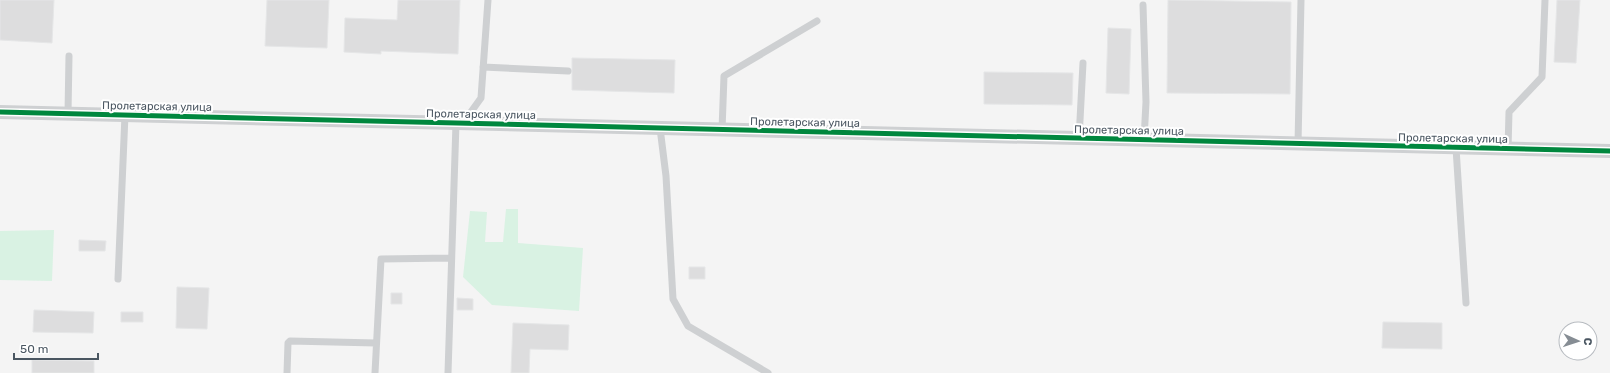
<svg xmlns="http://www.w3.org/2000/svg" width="1610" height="373" viewBox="0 0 1610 373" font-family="Rubik,sans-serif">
<rect width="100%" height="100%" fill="#f4f4f4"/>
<path fill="#d9f2e3" d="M506 209H518V243L583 248 579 311 492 305 463 277 470 211 487 212 485 242H503Z
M54 230 52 281 0 280V231Z"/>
<path fill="#ddddde" stroke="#e5e6e7" d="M0 0H54L52 43 0 40Z
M267 0H329L327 48 265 46Z
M398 0H460L458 54 381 51V54L344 52 345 18 397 20Z
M1168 0 1291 2 1290 94 1167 93Z
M1557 0H1580L1576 63 1554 62Z
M1108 28 1131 29 1129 94 1106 93Z
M572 58 675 60 674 93 572 90Z
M984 72 1073 73 1072 105 984 104Z
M79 240 106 241 105 251H79Z
M689 267H705V279H689Z
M177 287 209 288 207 329 176 328Z
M391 293H402V304H391Z
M457 298 473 299V310H457Z
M34 310 94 312 93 333 33 332Z
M121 312H143V322H121Z
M1383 322 1442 323V349L1382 348Z
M513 323 569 325 568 350 530 349 529 373H511Z
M32 360 94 361V373H32Z"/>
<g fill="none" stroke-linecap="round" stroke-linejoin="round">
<path stroke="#ced0d2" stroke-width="7" d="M1143 5 1146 102 1144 140
M483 67 568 71
M68 113 69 56
M463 123 481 98 488 0
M660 128 666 176 673 299 688 326 768 373
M722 130 724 76 817 21
M1079 139 1083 63
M1298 144 1301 0
M1456 148 1466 303
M1508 149 1509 112 1542 77 1545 0
M118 279 125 115
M287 373 288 343 290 341 376 343
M375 373 381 259 451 258
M448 373 456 123"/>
<path stroke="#ced0d2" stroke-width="14" d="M0 112 1610 151"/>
<g stroke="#fff" stroke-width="8">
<path id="cycleway" d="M0 112 1610 151"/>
</g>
<use href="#cycleway" stroke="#00873e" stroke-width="5"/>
</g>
<g text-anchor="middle" stroke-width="4" stroke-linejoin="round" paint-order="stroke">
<g font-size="11" fill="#4a5661" stroke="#fff">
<text transform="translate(157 106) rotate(1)" y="4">Пролетарская улица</text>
<text transform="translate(481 114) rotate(1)" y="4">Пролетарская улица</text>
<text transform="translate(805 122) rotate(1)" y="4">Пролетарская улица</text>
<text transform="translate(1129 130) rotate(1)" y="4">Пролетарская улица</text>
<text transform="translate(1453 138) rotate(1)" y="4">Пролетарская улица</text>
</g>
</g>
<g transform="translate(1578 341) rotate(93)"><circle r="19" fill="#ffffff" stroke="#b7bbc0"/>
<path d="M0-3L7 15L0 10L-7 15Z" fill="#868d94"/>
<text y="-6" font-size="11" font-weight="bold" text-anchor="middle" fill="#4a5661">С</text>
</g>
<path d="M14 353v6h84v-6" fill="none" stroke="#4a5661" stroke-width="2"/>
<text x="20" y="353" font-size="12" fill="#4a5661" stroke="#ffffff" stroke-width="3" paint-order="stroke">50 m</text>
</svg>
